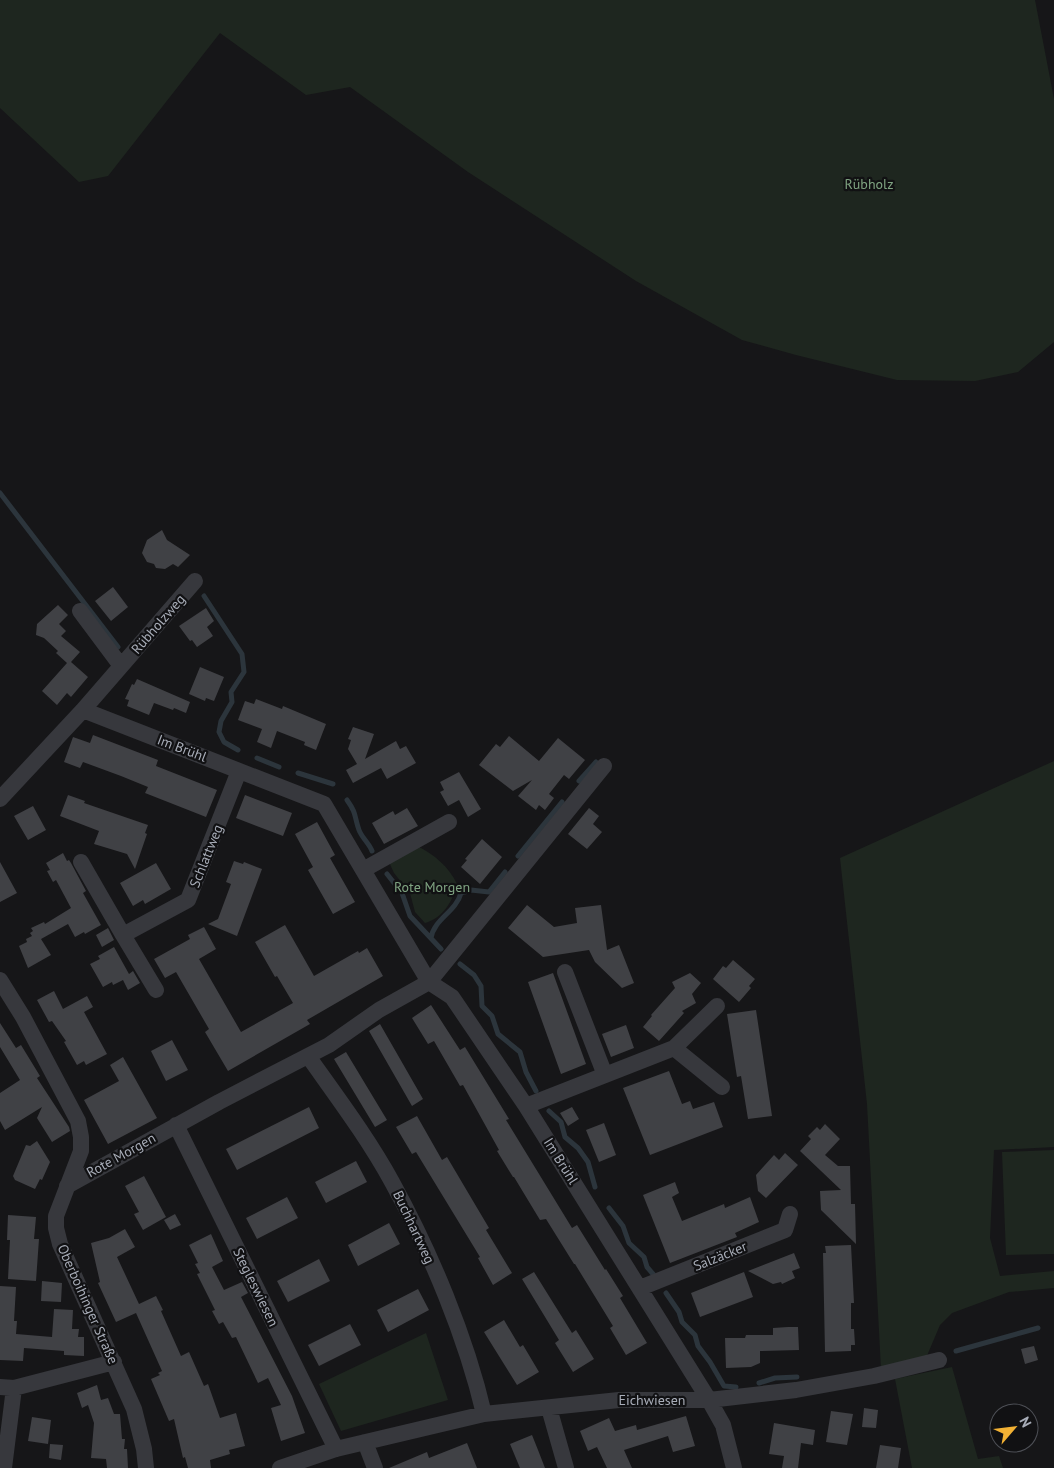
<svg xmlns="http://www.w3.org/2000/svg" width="1054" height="1468" viewBox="0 0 1054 1468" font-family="'PT Sans',sans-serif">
<rect width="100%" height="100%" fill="#161618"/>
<path fill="#1e261f" d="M0 0H1035L1054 99V342L1018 372 975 381 897 380 796 355 742 340 636 281 468 172 350 87 306 95 220 33 108 176 79 182 0 108Z
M1054 761V1147L994 1150 990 1238 1000 1276 1054 1271V1288L1009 1292 952 1313 940 1325 926 1358 881 1369 867 1104 840 858Z
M417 846C434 854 449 867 457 884 453 901 443 918 425 923L415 912 410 893 394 873 389 862Z
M1054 1150V1254L1006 1255 1002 1152Z
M426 1333 448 1400 341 1431 319 1384Z
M952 1367 978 1459 999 1456 1003 1468H912L895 1379Z"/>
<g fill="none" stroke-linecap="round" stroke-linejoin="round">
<path stroke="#2c353c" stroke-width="5" d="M0 493 118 647
M204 596 242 654 244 672 231 692 232 702 221 721 219 732 224 742 238 750
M257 758 279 767
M298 773 333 784
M579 781 596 762
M347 800C357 814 354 816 359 830 362 838 369 843 372 851
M518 856 562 802
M387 874 402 893 410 916 441 949
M431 938C434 919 456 912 461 893L471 890 489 892 505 872
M460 964 474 975 481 986 482 1006 492 1016 498 1034 520 1052 526 1072 536 1091
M549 1111 561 1122 565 1137 578 1148 588 1162 595 1187
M609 1208 623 1226 629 1243 644 1257 647 1267 653 1274
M666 1293 679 1312 682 1322 695 1335 698 1346 710 1362 724 1386 736 1387
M956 1351 1038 1328
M759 1383 775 1378 797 1377"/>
</g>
<path fill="#404145" d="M162 530 167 540 190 555 178 567 173 564 165 569 156 568 154 564 147 562 142 553 147 540Z
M113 587 128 607 111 621 95 601Z
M58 605 68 615 59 624 66 631 61 636 80 652 71 662 88 677 71 697 67 693 57 705 42 691 67 663 56 653 58 651 44 638 36 635 37 624Z
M206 608 214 621 207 627 213 636 197 647 192 640 190 641 179 626Z
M200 667 224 677 214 701 206 698 205 701 189 694Z
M137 679 190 702 186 713 174 708 173 710 154 703 149 715 127 706 129 700 125 699 132 684 134 685Z
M256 699 282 709 283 706 326 724 316 750 304 745 305 742 277 731 271 748 257 742 262 729 238 720 245 701 254 704Z
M353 727 374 734 365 759 396 741 400 749 406 746 416 763 387 779 381 768 353 783 346 770 357 764 348 749 351 740 348 739Z
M93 735 158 760 156 766 217 790 206 817 145 793 148 787 121 776 83 762 80 768 64 762 73 737 90 743Z
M509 736 539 761 558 738 585 760 569 779 564 775 549 794 554 798 545 810 539 805 536 810 518 796 532 780 513 791 479 765 496 744 500 747Z
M459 772 481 809 468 817 459 800 448 806 440 792 444 790 440 782Z
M68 795 85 801 84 803 148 825 145 833 147 834 135 869 127 854 94 844 99 831 60 816Z
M245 795 292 813 283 836 236 818Z
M33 806 46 830 28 840 14 816Z
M407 808 418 826 384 844 372 823 393 811 395 815Z
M589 808 599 816 593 824 602 832 587 849 568 834Z
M317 822 335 855 330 858 355 902 333 914 308 870 313 867 295 834Z
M482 839 502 857 480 884 461 867 467 860 465 859Z
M63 853 67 861 69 860 71 863 86 891 83 893 101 925 85 934 84 932 75 937 68 924 41 939 51 955 28 968 19 946 27 942 26 939 32 936 30 933 33 931 31 928 44 922 45 924 71 908 56 880 53 882 47 871 50 870 46 863Z
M234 861 243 864 244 862 262 869 237 936 208 924 218 919 231 884 226 882Z
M0 862 17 893 0 902Z
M156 863 171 889 145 904 143 900 133 906 120 883Z
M527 905 554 927 577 923 575 908 601 905 607 950 619 945 634 983 622 988 595 962 589 950 543 957 508 928Z
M285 925 314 976 358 951 359 953 367 948 383 976 307 1020 310 1024 228 1071 205 1032 209 1029 176 972 165 978 154 959 190 939 188 935 204 927 216 949 199 959 241 1032 293 1003 277 976 275 977 255 942Z
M108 928 114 940 102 947 96 935Z
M114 947 129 974 133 971 140 983 128 990 123 980 113 985 112 982 103 987 90 964 100 959 98 956Z
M733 960 755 979 749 986 751 988 739 1002 713 979 723 966 726 968Z
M553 973 586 1064 561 1074 528 982Z
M690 973 701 983 692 994 696 1003 682 1011 684 1013 659 1041 643 1027 652 1016 651 1015 675 988 672 982Z
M54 991 63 1009 87 996 93 1007 84 1012 107 1054 86 1065 84 1061 77 1065 64 1042 66 1041 52 1021 49 1022 37 1000Z
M431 1005 460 1050 465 1047 509 1119 506 1120 572 1228 577 1225 605 1270 606 1269 623 1296 620 1298 647 1343 626 1355 610 1328 613 1326 575 1264H574L546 1219 540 1220 514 1177H513L497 1151 499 1150 463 1085 460 1086 434 1041 428 1044 412 1018Z
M756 1010 772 1116 748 1119 741 1076 737 1077 727 1014Z
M0 1023 16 1048 21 1045 40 1076 37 1078 69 1127 70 1131 52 1142 37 1118 42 1107 5 1130 0 1121V1093L20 1080 0 1047Z
M380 1024 423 1099 412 1106 369 1031Z
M626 1025 634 1048 611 1057 602 1034Z
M172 1040 188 1070 166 1081 151 1051Z
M346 1052 387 1120 375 1127 334 1059Z
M123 1057 157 1118 108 1144 84 1100 119 1081 110 1065Z
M669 1071 682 1104 690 1101 693 1109 714 1102 723 1127 650 1155 623 1088Z
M309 1107 319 1128 237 1170 226 1149Z
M572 1107 579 1119 568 1126 560 1113Z
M417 1116 442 1160 447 1157 473 1201 489 1228 486 1230 512 1273 493 1285 478 1258 480 1257 416 1152 412 1154 396 1127Z
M604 1123 616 1155 599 1162 586 1130Z
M825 1124 840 1139 825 1155 838 1166H850L851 1204H855L856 1244 821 1210 820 1191 841 1190 800 1151 811 1139 808 1136 817 1127 820 1130Z
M37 1141 50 1162 42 1180 40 1179 35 1189 15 1180 13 1176 26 1145 30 1146Z
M785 1153 798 1165 766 1198 758 1191 756 1175 774 1155 779 1160Z
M356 1161 367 1182 326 1203 315 1182Z
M144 1176 166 1217 143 1230 134 1214 139 1212 125 1186Z
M675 1182 679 1193 672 1197 682 1221 724 1204 725 1208 750 1197 759 1222 735 1233 737 1237 670 1263 643 1195Z
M287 1197 298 1218 257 1239 246 1218Z
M175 1214 181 1225 170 1230 164 1220Z
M8 1215 36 1217 34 1239H39L36 1281 8 1279 10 1240H7Z
M389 1223 400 1244 358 1266 348 1245Z
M125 1229 135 1247 117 1257 139 1304 156 1296 163 1310 161 1311 181 1356 189 1352 204 1386 208 1384 220 1418 236 1413 245 1446 229 1450 230 1454 210 1460 211 1468H188L185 1457 183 1458 174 1419 169 1421 151 1379 160 1375 158 1373 162 1371 136 1313 116 1322 98 1283 100 1282 91 1243 109 1238Z
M211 1234 223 1261 212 1267 224 1290 242 1282 248 1293 241 1297 292 1396 305 1433 281 1441 271 1408 281 1405 268 1378 258 1383 236 1337 232 1338 223 1322 219 1324 212 1311 215 1310 197 1274 200 1273 195 1264 198 1263 189 1245Z
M851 1245 854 1303H851V1329H854L855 1345H851V1351L825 1352 823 1253H826L825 1246Z
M794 1253 800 1268 792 1271 795 1278 782 1284 781 1282 773 1284 748 1271Z
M319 1259 330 1281 288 1302 277 1281Z
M534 1272 572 1333 576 1330 594 1359 573 1372 555 1343 559 1340 522 1279Z
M744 1272 753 1297 700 1317 691 1293Z
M42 1281 62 1283 61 1302 41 1301Z
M0 1286 16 1287 14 1321H17L16 1334 52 1337 54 1309 73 1310 72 1329H79L78 1337H84V1356L64 1355V1351L24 1348 23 1361 0 1360Z
M418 1289 429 1310 388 1332 377 1310Z
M504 1320 520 1347 523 1345 539 1372 517 1385 484 1332Z
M350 1324 361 1345 319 1366 308 1345Z
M788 1327H798L799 1350 760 1351V1363L751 1367 726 1368 725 1338H745L746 1335H773V1328Z
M1034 1346 1038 1360 1025 1364 1021 1349Z
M97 1385 101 1400 108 1398 114 1414H120L122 1439H125L124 1449H127L128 1468H107L106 1459 91 1458 94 1423 88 1405 82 1408 77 1393Z
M864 1408 878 1410 876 1428 862 1427Z
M831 1411 853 1414 847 1445 826 1442Z
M686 1416 695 1446 673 1452 668 1436 624 1450 632 1468H607L597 1447 588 1451 580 1431 609 1418 615 1431 636 1425 637 1430Z
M32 1417 51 1420 48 1444 28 1441Z
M774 1423 815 1430 813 1445 801 1443 798 1468H782L784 1456 769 1454Z
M532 1435 538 1450 545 1468H520L510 1444Z
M467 1443 477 1468H389L427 1452 429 1458Z
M50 1444 63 1445 61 1460 49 1458Z
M880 1445 901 1448 898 1468H876Z"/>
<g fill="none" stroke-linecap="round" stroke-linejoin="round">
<path stroke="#37383d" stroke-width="16" d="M80 611 121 666
M83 710 195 581
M0 799 83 710 324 804 429 982 452 997 526 1106 709 1400 723 1425 734 1468
M81 862 123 935 188 900 239 771
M363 870 449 822
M123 935 156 990
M565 972 605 1075
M0 980 23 1017 78 1121 81 1137V1151L56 1216V1228L60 1244 134 1409 144 1449 146 1468
M674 1048 717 1006
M308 1056C337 1097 368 1138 392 1182 431 1253 466 1337 484 1414
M526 1106 674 1048 722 1087
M176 1125 336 1449
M67 1186 219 1102 329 1045 379 1010 429 982 604 766
M640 1288 785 1230 790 1214
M0 1387 14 1388 114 1362
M549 1408 566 1468
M365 1442 375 1468
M4 1468 14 1388
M280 1468 336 1449 484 1414 619 1400H709L796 1390 874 1376 939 1360"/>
</g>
<g text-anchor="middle" stroke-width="4.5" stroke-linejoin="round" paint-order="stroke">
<g font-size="14" fill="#7fa381" stroke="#111113">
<text x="869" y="189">Rübholz</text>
<text x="432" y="892">Rote Morgen</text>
</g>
<g font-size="14" fill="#a8adb8" stroke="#111113">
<text transform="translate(158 624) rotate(-49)" y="5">Rübholzweg</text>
<text transform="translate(182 748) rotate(21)" y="5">Im Brühl</text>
<text transform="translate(206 856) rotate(-68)" y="5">Schlattweg</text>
<text transform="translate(121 1155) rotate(-29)" y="5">Rote Morgen</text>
<text transform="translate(561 1161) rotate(58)" y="5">Im Brühl</text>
<text transform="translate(414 1227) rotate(65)" y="5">Buchhartweg</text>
<text transform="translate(720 1256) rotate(-22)" y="5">Salzäcker</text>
<text transform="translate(256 1287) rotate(64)" y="5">Stegleswiesen</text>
<text transform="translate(88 1304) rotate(66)" y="5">Oberboihinger Straße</text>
<text x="652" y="1405">Eichwiesen</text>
</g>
</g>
<g transform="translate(1014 1428) rotate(62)"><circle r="24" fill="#111113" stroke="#4d4f55"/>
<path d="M0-4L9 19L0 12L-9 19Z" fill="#f2b134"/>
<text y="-8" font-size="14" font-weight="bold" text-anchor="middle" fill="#a8adb8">N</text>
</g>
</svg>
